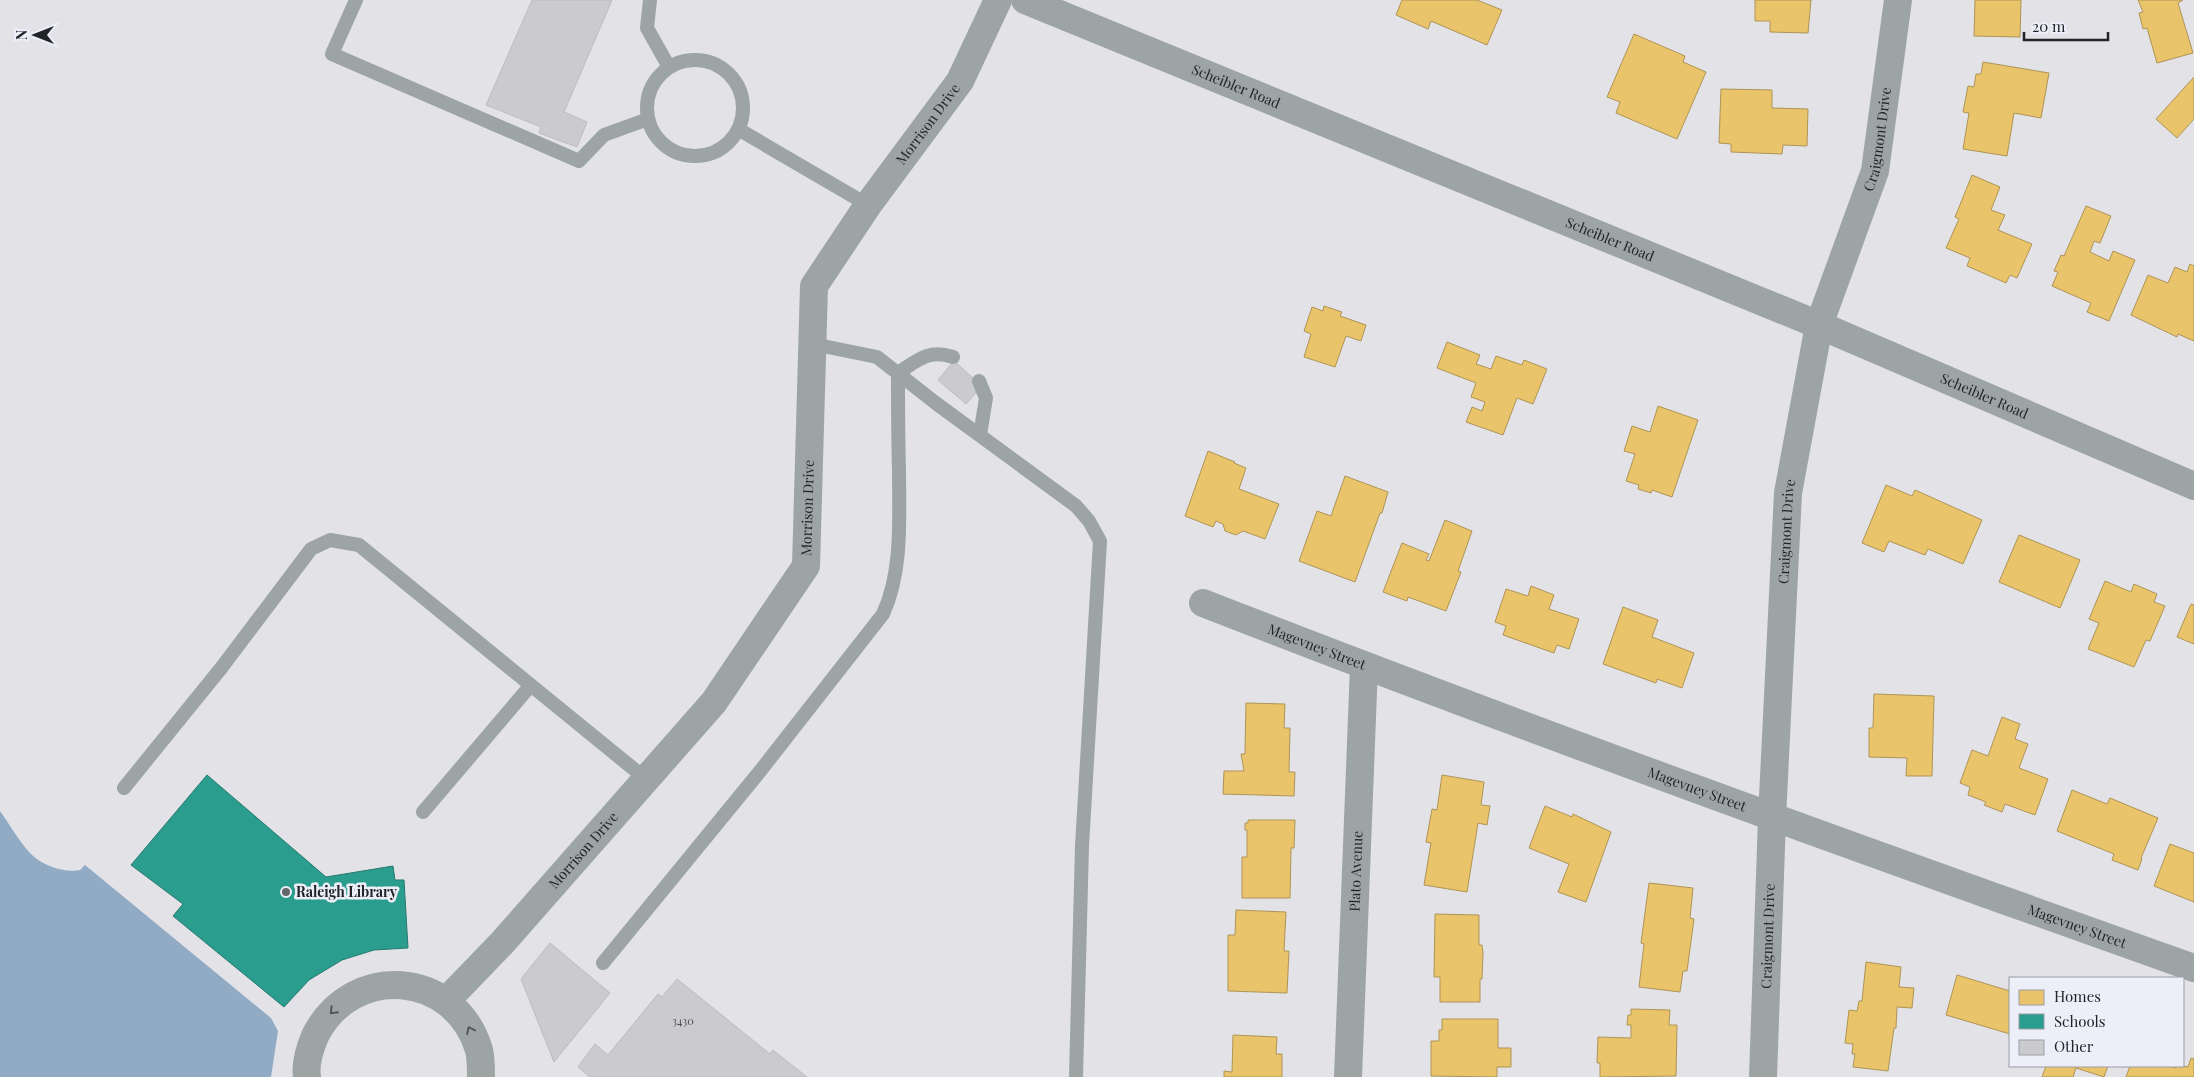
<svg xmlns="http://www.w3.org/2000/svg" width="2194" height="1077" viewBox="0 0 2194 1077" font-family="'Playfair Display',serif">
<rect width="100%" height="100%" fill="#e2e2e7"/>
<path fill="#91abc5" d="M0 811C10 825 20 843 32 855 43 866 65 873 80 870L85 865 271 1018 278 1031 271 1077H0Z"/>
<path fill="#e9c46a" stroke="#ae9456" d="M1402 0H1477L1502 10 1487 45 1431 21 1428 29 1396 15Z
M1755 0H1811L1808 33 1770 32V21H1755Z
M1975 0H2021L2020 37 1974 36Z
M2138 0H2183L2178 3 2193 53 2157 63 2147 28 2143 29 2139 13 2143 12Z
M1634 34 1685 56 1683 62 1706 72 1677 139 1616 113 1620 102 1607 97Z
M1983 62 2049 73 2041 118 2014 113 2007 156 1963 149 1969 113 1963 112 1968 86 1974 87 1976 74H1981Z
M2194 77V119L2177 138 2156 119Z
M1721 89 1772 90V108L1808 109 1807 146 1783 145 1782 154 1731 152V144L1719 143Z
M1972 175 2000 187 1991 210 2005 215 1998 230 2032 244 2017 278 2010 275 2006 283 1967 266 1970 258 1946 248 1959 219 1955 217Z
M2086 206 2111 216 2100 243 2094 241 2090 252 2109 261 2113 251 2135 260 2109 321 2087 312 2091 303 2052 286 2058 272 2054 271 2061 255 2064 256Z
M2190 264 2194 266V341L2178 334 2177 337 2131 315 2148 275 2168 283 2175 267 2187 272Z
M1324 306 1342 312 1340 316 1366 325 1361 341 1346 336 1335 367 1304 357 1311 334 1304 331 1312 307 1323 311Z
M1447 342 1480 355 1476 364 1491 369 1496 356 1522 365 1524 360 1547 369 1533 404 1517 398 1503 435 1466 422 1472 407 1482 411 1485 402 1471 397 1476 383 1437 368Z
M1658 406 1698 420 1672 497 1652 490 1651 493 1638 489 1639 485 1626 481 1635 454 1624 451 1632 426 1650 432Z
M1208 451 1235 462 1234 463 1246 468 1239 489 1279 504 1265 539 1243 531 1236 535 1225 531 1223 524 1216 521 1213 527 1185 516Z
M1345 476 1388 492 1382 513H1380L1355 582 1299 561 1317 511 1331 516Z
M1886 485 1912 496 1915 490 1982 520 1963 564 1928 549 1925 555 1889 541 1884 552 1862 543Z
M1445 520 1472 531 1458 571 1461 572 1446 611 1408 597 1407 601 1383 592 1402 543 1429 554 1426 560 1429 561Z
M2019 535 2080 560 2060 608 1999 582Z
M2105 581 2131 592 2134 584 2157 594 2154 602 2165 606 2150 641 2146 640 2134 667 2088 649 2099 623 2089 619Z
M1531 586 1554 595 1549 609 1579 619 1569 649 1557 645 1554 653 1503 635 1506 626 1495 622 1506 589 1528 596Z
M2191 604 2194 605V644L2177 637Z
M1623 607 1658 620 1652 637 1694 653 1682 688 1657 679 1656 683 1603 664Z
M1874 694 1934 696 1932 776H1906L1907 758 1869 757V728H1873Z
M1246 703 1285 704 1284 728H1290L1289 772H1295L1294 796 1223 794 1224 771H1244L1241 754H1245Z
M2002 717 2020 724 2015 739 2028 744 2019 768 2048 779 2035 815 2005 804 2002 812 1984 805 1986 802 1968 795 1970 787 1960 783 1972 750 1988 756Z
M1442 775 1484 782 1481 805 1490 806 1487 825 1478 823 1467 892 1424 885 1431 843 1426 842 1432 809 1437 810Z
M2072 790 2107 804 2110 798 2158 818 2141 858 2142 859 2138 870 2112 860 2114 854 2057 831Z
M1545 806 1572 817 1573 814 1611 832 1586 902 1558 892 1569 864 1529 848Z
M1248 820H1295L1294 848H1291L1290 898H1242V857H1247V830H1245V823H1248Z
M2170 844 2194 853V902L2154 886Z
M1649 883 1693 888 1690 918 1694 919 1687 971H1683L1680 992 1639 987 1644 944 1641 943Z
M1236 910 1286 912 1284 951H1289L1287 993 1228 991V935H1235Z
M1435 914 1479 915V945H1482L1483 953 1482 979H1480V1002H1440V977H1434Z
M1866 962 1901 967 1899 987 1914 988 1912 1008 1897 1007 1896 1028H1894L1888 1071 1853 1067 1855 1054H1852L1853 1044 1845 1043 1849 1010 1857 1011 1859 1001H1862Z
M1957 975 2010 991V1034L1946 1015Z
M1631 1009 1670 1010 1669 1025H1677L1676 1076 1600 1077V1063H1597L1598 1037 1631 1038V1025H1627L1628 1015H1631Z
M1442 1019H1498V1048H1511V1067H1497V1077L1431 1076V1041H1439V1030H1442Z
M1233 1035 1277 1037 1276 1054H1282V1077H1224V1071L1232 1072Z
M2191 1058 2194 1059V1077H2126L2130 1066H2170L2176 1068 2177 1066H2183L2188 1067Z
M2046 1066H2108L2104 1077 2076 1068 2073 1077H2042Z"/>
<path fill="#2a9d8f" stroke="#287970" d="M207 775 326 877 393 866 395 880H404L408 948 374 950 342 960 309 980 284 1007 173 916 183 904 131 865Z"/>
<path fill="#cbcbcf" stroke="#bcbcbf" d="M532 0H612L564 112 587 122 577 147 539 133 541 127 486 105Z
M954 361 982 386 966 404 938 380Z
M550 943 610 993 554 1062 521 979Z
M677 979 770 1054 773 1050 807 1077H590L578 1067 595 1044 608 1055 658 994 662 997Z"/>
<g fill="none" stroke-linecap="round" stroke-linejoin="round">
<path stroke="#9ca4a4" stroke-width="14" d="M356 0 332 54 579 161 604 135 648 119
M650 0 647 28 669 67
M647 108a48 48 0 1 1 96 0a48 48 0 1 1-96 0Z
M738 129 868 205
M813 344 877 357 937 404 1076 506 1089 521 1100 541 1082 846 1076 1077
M979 381 986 398 980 435
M124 788 222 667 311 549 330 540 359 545 646 779
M423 812 531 685
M603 963 761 770 883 614C903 571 899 517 899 470 898 438 898 406 898 373 918 360 928 349 953 357"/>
<g stroke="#9ca4a4" stroke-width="28">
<path id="s1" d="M1025 0 1819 325 2194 486"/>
<path id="s2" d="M1203 603C1531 731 1862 850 2194 968"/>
<path id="s3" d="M446 1001 502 943 714 702 806 566 814 286 868 205 960 81 998 0"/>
<path d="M307 1077C305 1064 310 1048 315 1036 352 962 455 970 479 1050 481 1058 481 1069 481 1077"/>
<path id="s4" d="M1348 1077 1364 666"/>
<path id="s5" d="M1763 1077 1772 818 1788 493 1819 325 1875 171 1898 0"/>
</g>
</g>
<defs><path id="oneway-chevron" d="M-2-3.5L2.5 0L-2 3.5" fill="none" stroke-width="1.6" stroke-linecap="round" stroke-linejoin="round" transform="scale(1.25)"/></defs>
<g stroke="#535759">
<use href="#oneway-chevron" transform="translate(333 1011) rotate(135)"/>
<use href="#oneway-chevron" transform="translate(470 1030) rotate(-115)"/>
</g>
<circle fill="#66666a" stroke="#eceef8" stroke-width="2" cx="286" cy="892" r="5"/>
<g text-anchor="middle" stroke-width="5" stroke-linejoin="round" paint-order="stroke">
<g font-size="11" fill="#4e4e52">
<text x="683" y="1025">3430</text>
</g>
<g font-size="14" fill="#232427" stroke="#eceef8">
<text dy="5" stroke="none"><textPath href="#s1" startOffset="228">Scheibler Road</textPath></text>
<text dy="5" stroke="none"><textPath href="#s3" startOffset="1044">Morrison Drive</textPath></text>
<text dy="5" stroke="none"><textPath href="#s5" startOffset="951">Craigmont Drive</textPath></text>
<text dy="5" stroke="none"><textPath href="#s1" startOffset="632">Scheibler Road</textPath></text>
<text dy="5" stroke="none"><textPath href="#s1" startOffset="1038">Scheibler Road</textPath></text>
<text dy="5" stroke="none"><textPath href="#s3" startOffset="624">Morrison Drive</textPath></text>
<text dy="5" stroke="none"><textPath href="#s5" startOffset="546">Craigmont Drive</textPath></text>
<text dy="5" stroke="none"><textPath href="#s2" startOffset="122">Magevney Street</textPath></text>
<text dy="5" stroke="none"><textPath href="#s2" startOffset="528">Magevney Street</textPath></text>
<text dy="5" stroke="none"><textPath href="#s3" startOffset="204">Morrison Drive</textPath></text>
<text dy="5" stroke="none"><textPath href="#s4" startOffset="206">Plato Avenue</textPath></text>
<text dy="5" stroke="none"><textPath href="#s2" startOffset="932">Magevney Street</textPath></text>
<text dy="5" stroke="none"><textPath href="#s5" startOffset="141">Craigmont Drive</textPath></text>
</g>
<g font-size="14" font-weight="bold" fill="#232427" stroke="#eceef8" text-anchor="start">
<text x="296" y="897">Raleigh Library</text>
</g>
</g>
<rect x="2009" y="977" width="175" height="90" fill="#eceef8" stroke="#9c9da4"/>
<rect x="2019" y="990" width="25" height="15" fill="#e9c46a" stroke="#9c9da4"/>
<text x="2054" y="1002" font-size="15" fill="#232427">Homes</text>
<rect x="2019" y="1014" width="25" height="15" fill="#2a9d8f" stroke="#9c9da4"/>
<text x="2054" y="1027" font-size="15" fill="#232427">Schools</text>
<rect x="2019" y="1040" width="25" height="15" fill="#cbcbcf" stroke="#9c9da4"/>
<text x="2054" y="1052" font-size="15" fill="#232427">Other</text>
<g transform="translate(35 35) rotate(270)" stroke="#eceef8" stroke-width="4" paint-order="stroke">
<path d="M0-4L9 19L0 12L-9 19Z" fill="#232427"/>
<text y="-8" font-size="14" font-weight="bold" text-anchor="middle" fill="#232427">N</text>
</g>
<path d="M2024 32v8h84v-8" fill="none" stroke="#232427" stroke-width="2.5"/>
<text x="2032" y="32" font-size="15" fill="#232427" stroke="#eceef8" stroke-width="4" paint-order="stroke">20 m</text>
</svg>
